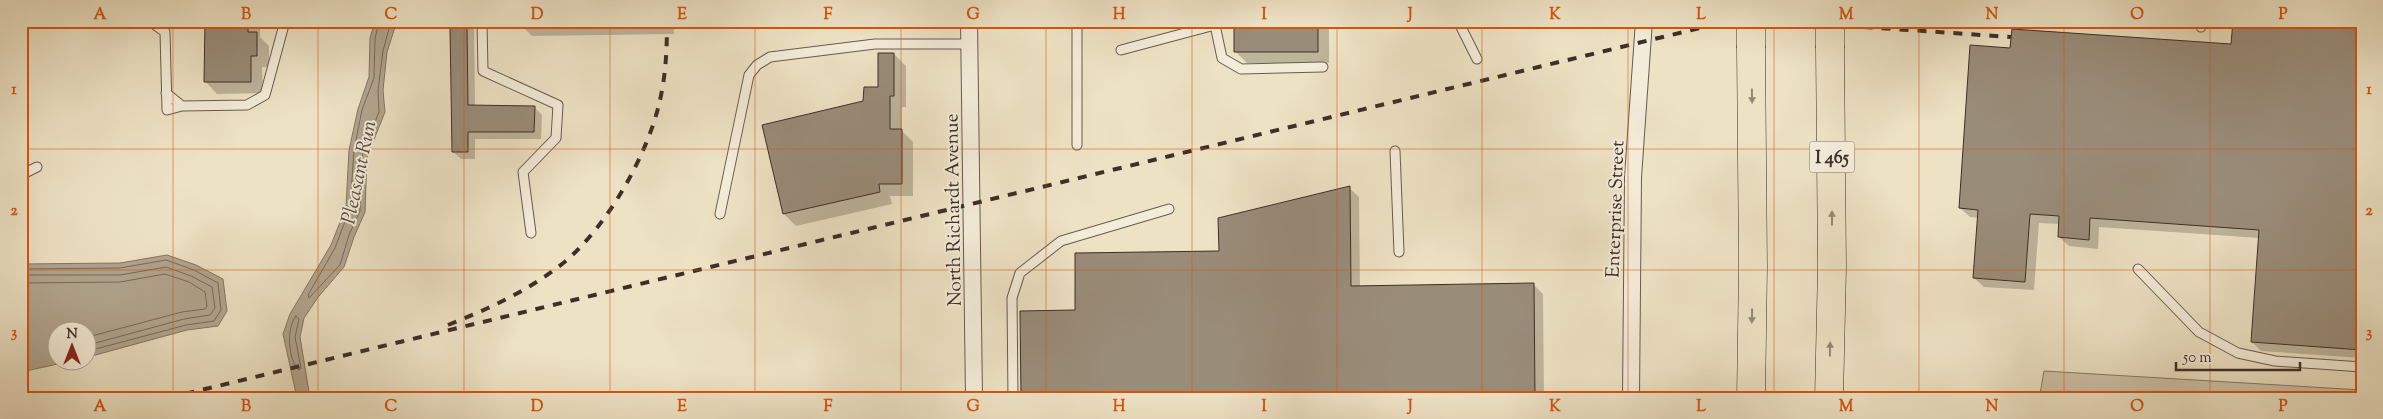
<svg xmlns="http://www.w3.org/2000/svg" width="2383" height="419" viewBox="0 0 2383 419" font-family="'Sorts Mill Goudy',serif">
<rect width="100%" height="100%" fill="#ede2c4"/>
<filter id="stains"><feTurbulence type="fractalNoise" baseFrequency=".004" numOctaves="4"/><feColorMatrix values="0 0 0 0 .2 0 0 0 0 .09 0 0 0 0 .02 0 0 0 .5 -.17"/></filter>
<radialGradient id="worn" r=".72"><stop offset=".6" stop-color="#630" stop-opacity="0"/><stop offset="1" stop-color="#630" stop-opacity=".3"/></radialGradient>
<path fill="#cfc3a9" stroke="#867868" d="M2044 371 2362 390V398H1943L1944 392 2040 394Z"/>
<path fill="#b1a58f" stroke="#837566" d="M375 21H397L387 52 383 90 385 112 367 157 365 212 354 237 344 267 319 296 304 318 300 337 310 398H297L283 334 290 314 331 245 346 207 349 150 358 109 369 77 370 38Z
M167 255 196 265 223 279 227 311 218 326 187 330 88 357V332H58V362H67L21 372V264L120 263Z"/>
<path fill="#0003" d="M205 21H260V37L269 46V67H262L263 93 217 94 205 81Z
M452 21H474L475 106 534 107 542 115 541 139H475V159H461L453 152Z
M520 21H673L674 34 532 36 520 24Z
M1235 21H1329V63H1247L1235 51Z
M2362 21V358L2261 351 2252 342 2260 238 2099 227 2098 249 2069 246 2059 237 2060 224 2039 223 2034 290 1984 287 1974 278 1979 218 1970 217 1960 208 2011 49 2232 46Z
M894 54 906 66V107H902V131L913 142V196H890L892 204 796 226 784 214 865 102 879 89Z
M1349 188 1359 197 1360 287 1533 284 1543 294 1544 398H1022L1077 312 1220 253Z"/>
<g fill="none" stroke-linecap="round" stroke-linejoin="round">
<path stroke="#776a5c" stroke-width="1" d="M379 21 375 39 374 78 362 110 354 150 350 208 335 248 308 295 309 298 340 265 349 235 360 211 362 156 379 112 378 90 383 51 391 21
M21 269 120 268 166 260 194 270 218 283 221 310 214 321 186 325 88 351
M21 275H120L166 267 191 276 212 287 215 308 210 315 184 319 88 345
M21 283 120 282 165 274 189 282 205 292 207 306 205 309 182 312 88 337
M296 316 299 319 295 337 301 368 299 370C288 361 286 327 296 316Z"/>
</g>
<path fill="#998c79" stroke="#3d2e28" d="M205 21H248V32H257V56H251V82H204Z
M1234 21H1318V52H1234Z
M2233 21H2362V350L2251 342 2259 230 2090 218 2089 240 2058 237 2059 216 2030 214 2025 282 1973 278 1978 210 1959 208 1970 45 2010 48 2012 29 2231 44Z
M467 27 468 105 535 106 534 132H468V152H452L450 28Z
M878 53H894V96H890V129H902V184H879L880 192 783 214 762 125 863 101 864 87H878Z
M1350 186 1351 286 1534 283 1535 398H1021L1020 311 1075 310V253L1219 251 1218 218Z"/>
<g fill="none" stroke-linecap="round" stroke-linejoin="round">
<g stroke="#695b4f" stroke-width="11">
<path id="service" d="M21 21H22
M150 21 165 32 167 110 182 106 166 93
M482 21 483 71 558 105 556 138 523 172 531 233
M744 21V22
M1077 21V145
M1458 21 1477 59
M1215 25 1222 58 1241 69 1323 67
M2201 27V21
M1121 50 1215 25V21
M182 106 247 105 265 95 285 21
M1395 151 1399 252
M21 175 37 167
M720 214 749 75 757 65 770 57 875 44H969
M2138 269 2199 332 2238 353 2275 361 2362 367
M1013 398 1012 298 1020 273 1061 241 1169 209"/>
</g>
<g stroke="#695b4f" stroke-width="18">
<path id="minor" d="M969 21 974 398
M1631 398 1633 177 1644 21"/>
</g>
<g stroke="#3d2e28" stroke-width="29">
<path id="motorway" d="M1751 398 1753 267 1751 48
M1829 398 1832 267 1830 48"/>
</g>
<use href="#service" stroke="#f3ecd9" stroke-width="9"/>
<use href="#minor" stroke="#f3ecd9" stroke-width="16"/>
<use href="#motorway" stroke="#ede2c4" stroke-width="28"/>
<path stroke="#3d2e28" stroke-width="4" stroke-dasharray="9 9" stroke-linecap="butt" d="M1720 27 1773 22 1806 23 2011 37
M448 325C488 309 528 291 562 264 606 229 648 155 660 100 666 74 667 48 667 21
M168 398 1729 21"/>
<g stroke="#3d2e28" stroke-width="29" stroke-linecap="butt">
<path id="motorway-bridge" d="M1751 21V48
M1830 21V48"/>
</g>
<use href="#motorway-bridge" stroke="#ede2c4" stroke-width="28"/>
</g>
<defs><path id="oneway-solid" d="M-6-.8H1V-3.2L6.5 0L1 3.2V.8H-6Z" transform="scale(1.25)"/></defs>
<g fill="#958876">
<use href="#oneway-solid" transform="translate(1752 96) rotate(89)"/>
<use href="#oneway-solid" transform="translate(1832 218) rotate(-90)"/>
<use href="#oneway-solid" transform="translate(1752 316) rotate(91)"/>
<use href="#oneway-solid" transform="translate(1830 349) rotate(-89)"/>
</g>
<path fill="none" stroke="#d7550f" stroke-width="1" stroke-opacity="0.55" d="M173 21V398M318 21V398M464 21V398M610 21V398M755 21V398M901 21V398M1046 21V398M1192 21V398M1337 21V398M1482 21V398M1628 21V398M1774 21V398M1919 21V398M2064 21V398M2210 21V398M21 149H2362M21 270H2362"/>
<g text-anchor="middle" stroke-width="4" stroke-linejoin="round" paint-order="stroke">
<rect fill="#f3ecd9" stroke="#74675d" stroke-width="1" x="1809.5" y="141.5" width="45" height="31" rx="4"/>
<g font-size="18" font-weight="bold" fill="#3d2e28">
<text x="1832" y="163">I 465</text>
</g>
<g font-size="19" fill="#3d2e28" stroke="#f3ecd9">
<text transform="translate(1614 209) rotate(-88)" y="7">Enterprise Street</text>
<text transform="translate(952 210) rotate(-91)" y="7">North Richardt Avenue</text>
</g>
<g font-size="20" font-style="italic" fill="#5a4c42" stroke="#f3ecd9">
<text transform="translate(358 172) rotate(-78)" y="7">Pleasant Run</text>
</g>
</g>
<rect width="2383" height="419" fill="none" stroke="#ede2c4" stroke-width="55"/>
<g transform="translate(72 346)"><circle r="24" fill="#f3ecd9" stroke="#aaa092"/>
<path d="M0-4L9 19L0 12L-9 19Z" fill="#8f2418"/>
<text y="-8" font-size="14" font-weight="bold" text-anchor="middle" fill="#3d2e28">N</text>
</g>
<path d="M2176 362v8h124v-8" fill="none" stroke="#3d2e28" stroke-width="2.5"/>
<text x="2183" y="362" font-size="15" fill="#3d2e28" stroke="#f3ecd9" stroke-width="4" paint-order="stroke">50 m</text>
<rect x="28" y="28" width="2328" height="364" fill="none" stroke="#d7550f" stroke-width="2"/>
<g font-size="16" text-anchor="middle" font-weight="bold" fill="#d7550f">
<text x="100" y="19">A</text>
<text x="246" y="19">B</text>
<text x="391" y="19">C</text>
<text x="537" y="19">D</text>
<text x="682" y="19">E</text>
<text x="828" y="19">F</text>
<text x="973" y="19">G</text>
<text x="1119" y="19">H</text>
<text x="1264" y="19">I</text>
<text x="1410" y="19">J</text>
<text x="1555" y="19">K</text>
<text x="1701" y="19">L</text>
<text x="1846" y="19">M</text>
<text x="1992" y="19">N</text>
<text x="2137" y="19">O</text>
<text x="2283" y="19">P</text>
<text x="14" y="94">1</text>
<text x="2369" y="94">1</text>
<text x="14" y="215">2</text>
<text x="2369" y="215">2</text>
<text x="14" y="337">3</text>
<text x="2369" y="337">3</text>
<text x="100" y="411">A</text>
<text x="246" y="411">B</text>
<text x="391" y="411">C</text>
<text x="537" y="411">D</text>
<text x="682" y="411">E</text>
<text x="828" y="411">F</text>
<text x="973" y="411">G</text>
<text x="1119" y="411">H</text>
<text x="1264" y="411">I</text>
<text x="1410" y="411">J</text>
<text x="1555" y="411">K</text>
<text x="1701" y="411">L</text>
<text x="1846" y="411">M</text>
<text x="1992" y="411">N</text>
<text x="2137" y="411">O</text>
<text x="2283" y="411">P</text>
</g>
<rect width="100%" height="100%" filter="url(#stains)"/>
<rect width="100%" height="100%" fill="url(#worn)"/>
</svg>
